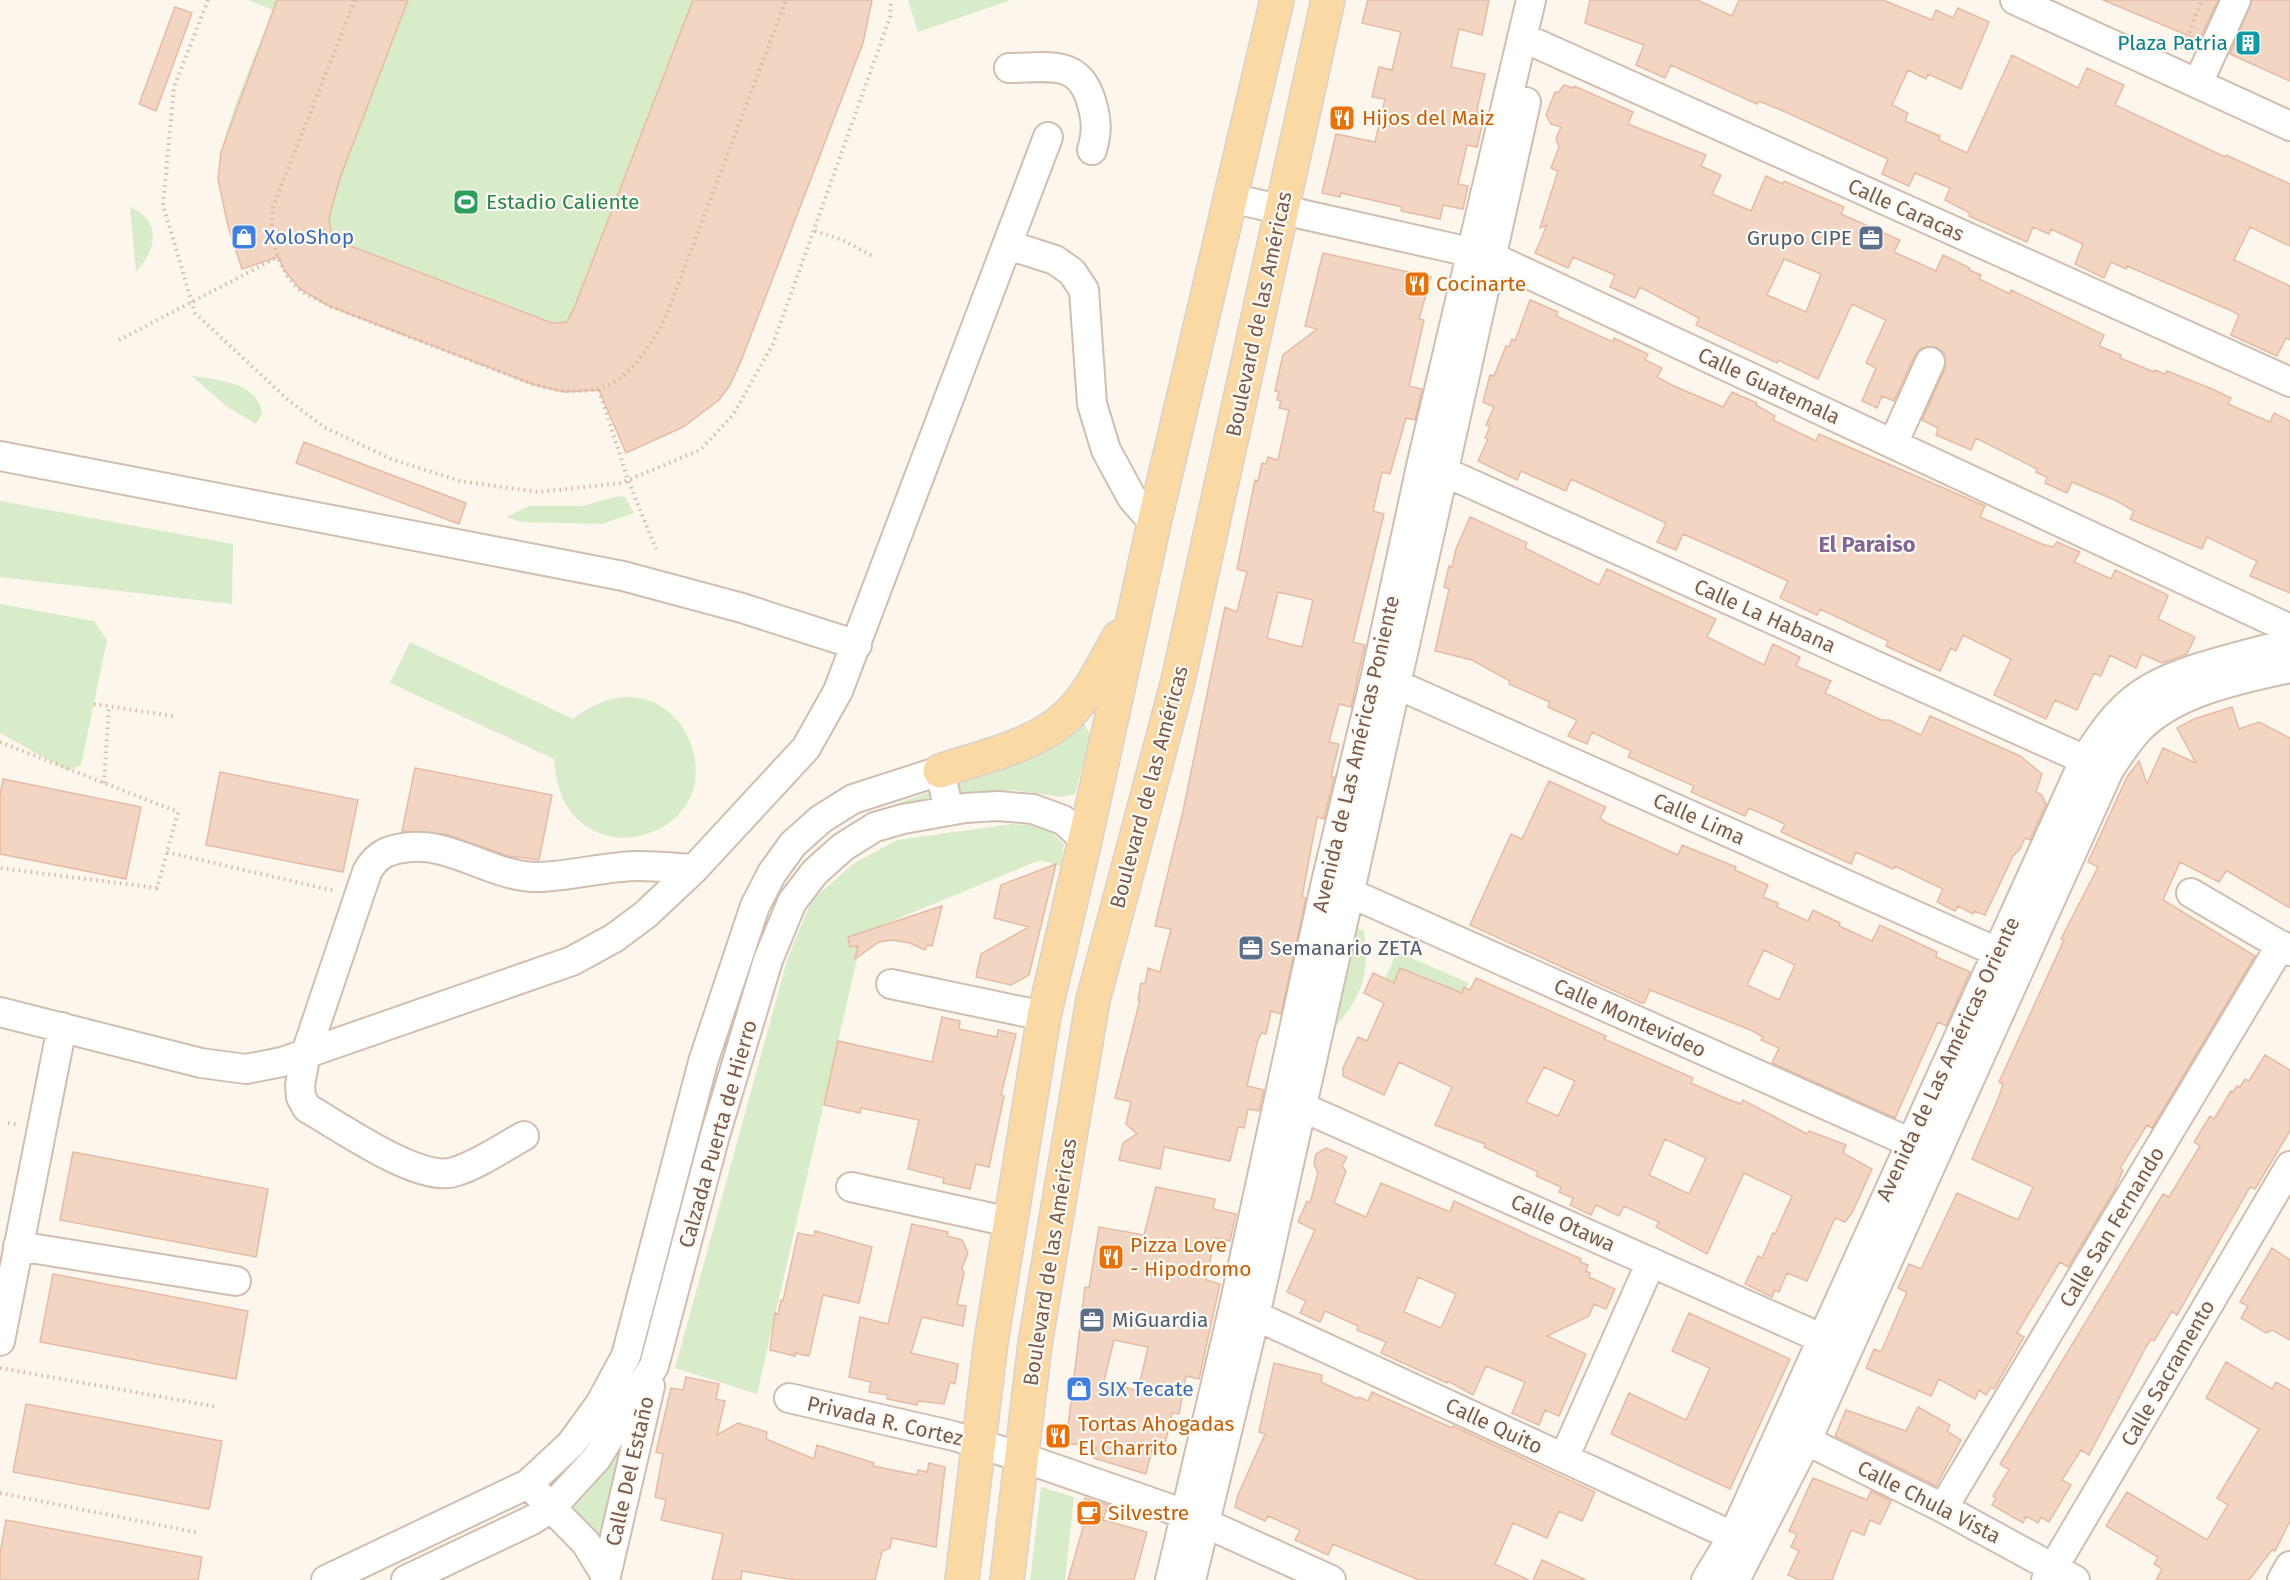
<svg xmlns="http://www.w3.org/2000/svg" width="2290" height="1580" viewBox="0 0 2290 1580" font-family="'Fira Sans',sans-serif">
<rect width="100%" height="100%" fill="#fdf6ec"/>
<path fill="#d8ecc9" d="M248 0H786L599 390 563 392 532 384 329 306C304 292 291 284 278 257L242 269C232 240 222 211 219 180 215 142 258 50 273 10Z
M908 0H1011L918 32Z
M130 207C162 221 157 249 136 272Z
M192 376C218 380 258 382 262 414L256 424 226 406Z
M619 496 625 497 634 513 602 524 521 522 506 517 529 506H582Z
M0 501 233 544 232 604 0 577Z
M0 604 94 621 107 640 81 765 68 771 0 733Z
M410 642 573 719C671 642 744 789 657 830 639 838 618 841 599 833 566 819 557 792 554 759L390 683Z
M1084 723 1091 736 1075 794 1061 797 1012 790 895 804 1011 764Z
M1012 824 1044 826 1064 844 1061 866 1040 860 863 933 757 1394 675 1368 788 957 812 900 853 864 897 840Z
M1355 927 1364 931C1371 984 1358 1000 1325 1040Z
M1397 952 1469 983 1460 996 1442 984 1440 986 1400 969 1394 983 1385 979Z
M622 1446 602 1557 568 1514Z
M1041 1487 1074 1497 1065 1580H1030Z"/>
<path fill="#f3d5c3" stroke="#e6bba3" stroke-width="1.5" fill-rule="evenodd" d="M277 0H408L340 178 329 218 331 231 340 242 552 323 567 322 575 306 693 0H872L863 43 741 361 730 385 719 400 683 427 626 453 599 390 563 392 532 384 329 306 300 289 285 271 278 257 242 269 228 226 218 179 221 152Z
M1368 0H1489L1482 35 1459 29 1451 67 1485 74 1477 110 1485 112 1477 147 1467 145 1458 184 1468 186 1463 209 1443 205 1440 219 1401 211 1402 207 1341 193 1340 197 1322 193 1336 134 1375 142 1385 99 1372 97 1379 67 1392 70 1401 32 1362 23Z
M1590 0H1697L1732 16 1739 0H1883L1932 20 1936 10 1953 18 1958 8 1989 22 1961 89 1928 74 1926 79 1908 70 1892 105 1908 113 1905 121 1940 136 1939 140 1967 153 2012 55 2078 88 2087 68 2124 85 2115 105 2225 157 2226 155 2290 184V246L2250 227 2234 260 2290 286V340L2286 338 2277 356 2231 335 2239 315 2232 311 2127 266 2126 269 2111 262 2104 278 2075 264 2083 244 2051 229 2049 234 2033 227 2027 242 1969 216 1970 213 1945 200 1950 188 1915 173 1909 186 1882 174 1888 159 1788 113 1759 101 1757 104 1671 65 1665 78 1636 65 1644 45 1585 23Z
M2103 0H2218L2199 40Z
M2252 0H2290V81L2230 54Z
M175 7 192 13 156 111 139 104Z
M1564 85 1573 88 1574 86 1633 112 1628 124 1706 155 1701 166 1721 175 1712 194 1751 211 1766 176 1783 184 1784 181 1844 207 1841 214 1900 240 1894 252 1936 271 1943 255 1970 268 1969 270 1981 275 1979 279 2010 294 2011 290 2104 335 2099 346 2121 355 2120 358 2154 372 2155 370 2165 374 2167 371 2212 389 2231 398 2228 404 2270 422 2274 413 2290 421V593L2250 576 2257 561 2207 537 2202 549 2130 519 2134 511 2115 500 2072 482 2067 493 2045 483 2047 477 2036 472 2037 469 1976 438 1971 450 1936 435 1938 428 1922 420 1945 368 1944 353 1936 347 1921 348 1915 355 1894 401 1882 396 1877 408 1862 401 1876 368 1866 363 1886 320 1852 304 1818 379 1778 360 1777 363 1696 325 1699 318 1640 287 1635 298 1610 287 1615 275 1573 257 1568 268 1535 253 1547 225 1540 228 1558 171 1551 168 1559 147 1556 139 1561 127 1551 124 1546 115 1555 92 1558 93ZM1784 259 1821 274 1806 312 1767 295Z
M1323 253 1431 277 1419 319 1424 320 1409 386 1422 389 1415 420 1406 418 1390 474 1382 472 1373 511 1384 514 1353 642 1365 645 1360 667 1351 707 1339 704 1329 742 1339 744 1331 777H1334L1324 819 1317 817 1302 897 1306 898 1281 1014 1271 1011 1266 1034 1261 1033 1257 1043 1247 1086 1264 1090 1259 1111 1248 1109 1244 1128 1238 1127 1230 1161 1164 1147 1160 1169 1119 1160 1123 1143 1137 1134 1126 1124 1131 1102 1115 1098 1140 1000H1138L1141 983 1145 984 1148 968 1160 972 1171 929 1155 926 1183 811 1225 607 1237 612 1247 572 1237 569 1255 480 1258 481 1262 463 1266 464 1268 457 1278 460 1289 410 1279 408 1281 401 1277 400 1279 392 1275 391 1283 355 1317 329 1305 326ZM1278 592 1313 600 1302 647 1267 638Z
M1530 300 1558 312 1556 316 1613 342 1614 338 1648 354 1645 360 1662 368 1657 377 1674 386 1723 407 1732 392 1757 403 1756 405 1775 416 1773 420 1816 441 1819 434 1985 506 1980 517 2042 544 2053 547 2057 542 2080 552 2074 562 2111 579 2115 570 2166 594 2168 596 2158 619 2195 637 2187 654 2162 663 2142 654 2136 668 2110 655 2101 676 2094 673 2077 710 2055 700 2046 719 1994 695 2011 659 1963 635 1956 651 1951 648 1940 671 1886 646 1888 641 1820 609 1817 615 1780 598 1788 581 1740 559 1683 534 1676 550 1657 542 1666 523 1625 504 1571 479 1566 491 1521 471 1517 480 1478 461 1488 439 1485 438 1490 427 1486 425 1494 407 1483 402 1490 375 1494 376 1506 346 1509 347 1512 339 1515 341Z
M304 442 466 503 459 524 296 463Z
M1470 517 1527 543 1525 548 1599 585 1607 569 1716 619 1707 637 1764 665 1773 644 1800 657 1796 666 1831 681 1825 693 1881 720H1889L1921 735 1930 716 2020 756 2042 774 2036 792 2042 795 2046 804 2030 840 2025 838 2020 849 2013 856 1985 915 1974 911 1973 914 1958 906 1955 911 1937 902 1943 889 1895 866 1893 869 1856 852 1851 864 1781 832 1785 824 1749 808 1745 816 1691 792 1694 786 1628 757 1631 751 1592 732 1587 744 1568 736 1577 720 1548 707 1550 702 1509 684 1510 681 1472 660 1435 651 1449 589 1444 587 1449 566 1452 567 1456 549Z
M2232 707 2239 729 2259 722 2290 738V908L2229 872 2226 871 2219 882 2180 862 2163 900 2255 956 2152 1128 2147 1125 2120 1168 2123 1170 2114 1191 2068 1267 2060 1262 2017 1333 2024 1337 1994 1389 1991 1387 1986 1395 1979 1390 1975 1399 1939 1379 1931 1396 1866 1368 1874 1349 1881 1352 1907 1292 1898 1288 1909 1264 1921 1269 1957 1193 2018 1220 2033 1187 1972 1159 1998 1099 2003 1084 1999 1082 2064 940 2061 939 2098 867 2088 862 2127 777 2139 761 2147 784 2163 748 2196 763 2177 728 2194 719Z
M415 768 552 795 539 860 508 856 445 834 402 831Z
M220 772 358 800 343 872 206 845Z
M3 779 141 807 126 879 0 854V796Z
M1549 781 1606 807 1600 818 1607 823 1678 855 1682 845 1736 867 1735 870 1768 885 1763 897 1778 903 1777 907 1808 921 1813 910 1840 923 1839 926 1872 941 1880 925 1937 952 1936 957 1970 972 1946 1026 1938 1022 1895 1118 1772 1063 1779 1048 1761 1040 1763 1037 1753 1031 1650 990 1644 1003H1641L1470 925 1511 834 1522 839ZM1764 950 1795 965 1779 1000 1747 985Z
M1056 864 1029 975 1011 985 976 977 981 954 1029 927 994 918 1001 885Z
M942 906 932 946 927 945 925 950 910 943 892 940 879 942 855 959 858 946 850 947 848 937Z
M1400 968 1462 993 1464 987 1470 990 1476 978 1606 1036 1604 1039 1693 1078 1691 1083 1725 1098 1741 1104 1743 1100 1807 1134 1809 1131 1846 1145 1843 1153 1872 1169 1852 1213 1845 1222 1835 1218 1807 1281 1787 1273 1779 1292 1775 1290 1772 1297 1745 1284 1758 1256 1762 1258 1773 1233 1775 1234 1792 1196 1744 1173 1707 1254 1656 1227 1659 1222 1624 1206 1619 1216 1596 1205 1591 1215 1570 1205 1573 1198 1559 1192 1561 1187 1536 1176 1538 1172 1484 1147 1485 1144 1435 1125 1452 1087 1399 1062 1384 1095 1343 1076V1068L1358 1037 1367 1041 1384 1003 1364 993 1373 973 1394 983ZM1544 1067 1575 1081 1558 1116 1526 1102ZM1665 1139 1706 1158 1689 1194 1649 1175Z
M942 1017 960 1021 959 1029 997 1037 998 1030 1016 1034 1001 1095 1004 1096 989 1167 976 1164 970 1189 943 1183 944 1178 908 1169 919 1120 861 1108 860 1113 824 1105 838 1041 932 1062Z
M2265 1055 2290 1070V1131L2255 1189 2250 1187 2177 1315 2172 1311 2154 1341 2151 1339 2146 1347 2089 1455 2081 1450 2062 1480 2071 1485 2049 1522 2041 1517 2038 1523 2026 1516 2023 1523 1992 1505 1996 1498 1993 1496 2009 1470 2000 1464 2163 1194 2169 1197 2200 1146 2194 1142 2210 1116 2214 1119 2231 1091 2233 1092 2237 1086 2240 1087 2245 1079 2249 1081Z
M1326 1148 1347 1157 1342 1166 1346 1171 1334 1203 1366 1217 1381 1183 1450 1212 1454 1201 1581 1259 1580 1262 1588 1265 1586 1271 1590 1273 1589 1277 1615 1289 1606 1309 1594 1304 1589 1316 1547 1336 1586 1354 1559 1416 1545 1410 1539 1425 1512 1413 1525 1382 1486 1366 1473 1395 1448 1381 1447 1383 1381 1353 1386 1342 1357 1330 1358 1326 1325 1311 1320 1322 1300 1313 1306 1301 1287 1292 1315 1230 1298 1222 1307 1201 1310 1203 1318 1173 1314 1164 1316 1154ZM1418 1277 1456 1294 1441 1328 1404 1312Z
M73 1152 268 1189 256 1257 60 1220Z
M1156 1187 1215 1199 1213 1209 1236 1214 1230 1241 1215 1238 1206 1280 1220 1284 1199 1379 1186 1376 1179 1414 1172 1413 1165 1444 1154 1441 1146 1474 1094 1458 1096 1447 1066 1443 1085 1287 1089 1288 1099 1227 1144 1235ZM1114 1340 1148 1347 1138 1391 1104 1381Z
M912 1224 948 1232 947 1236 962 1240 968 1253 962 1268 964 1273 957 1305 966 1306 963 1326 922 1317 911 1353 958 1364 955 1384 950 1382 944 1404 918 1401 917 1405 887 1399 888 1395 869 1392 871 1382 849 1377 860 1317 888 1324Z
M815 1231 872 1247 859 1303 823 1295 809 1356 795 1353V1356L770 1350 775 1313 778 1314 781 1300 783 1301 798 1233 814 1236Z
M2272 1248 2290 1260V1340L2272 1330 2266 1333 2241 1318 2248 1306 2240 1302Z
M53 1274 248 1311 236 1379 40 1342Z
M1689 1313 1790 1359 1730 1489 1611 1434 1629 1393 1686 1420 1710 1368 1672 1351Z
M2226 1362 2272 1389 2276 1382 2290 1390V1521L2275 1551 2272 1550 2249 1580H2156L2162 1569 2154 1564 2158 1557 2106 1526 2127 1492 2207 1540 2228 1505 2217 1498 2259 1429 2206 1398Z
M1274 1363 1322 1375 1321 1382 1358 1399 1359 1397 1368 1401 1372 1392 1452 1428 1453 1426 1595 1492 1582 1521 1559 1511 1547 1538 1513 1523 1495 1564 1529 1580H1419L1333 1544 1328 1555 1295 1540 1300 1530 1268 1516 1265 1521 1235 1507 1238 1495 1265 1434 1259 1432Z
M686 1377 719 1384 716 1399 725 1401 717 1435 738 1423 767 1432 766 1439 814 1459 817 1445 874 1463 873 1466 917 1475 918 1470 927 1472 929 1463 945 1467 936 1547 892 1538 890 1548 882 1551 875 1580H795L742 1571 741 1580H712L723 1534 661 1520 666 1500 655 1497 663 1454 656 1452 671 1388 683 1390Z
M26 1404 222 1441 209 1509 13 1472Z
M1918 1407 1950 1425 1947 1431 1961 1440 1936 1486 1835 1436 1846 1410 1906 1431Z
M1813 1478 1867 1500 1871 1491 1891 1501 1880 1524 1870 1520 1864 1535 1851 1530 1832 1580H1799L1788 1575 1799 1551 1791 1547 1797 1534 1789 1531Z
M1085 1498 1108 1505 1103 1520 1147 1532 1134 1580H1068L1084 1524 1078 1522Z
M6 1520 202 1557 198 1580H0V1554Z
M1542 1560 1586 1580H1533Z"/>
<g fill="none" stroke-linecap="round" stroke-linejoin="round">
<g stroke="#d1beb0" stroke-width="32">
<path id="minor" d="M2015 0 2290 126
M1522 37 2290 382
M1009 68C1049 68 1080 58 1092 104 1097 122 1097 132 1092 150
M2198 83 2236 0
M1230 198 1492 257 2290 629
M1008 245 1055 260 1072 272 1084 290 1092 404 1106 450 1132 498 1154 523
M1893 444 1930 362
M0 456 623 576 742 608 857 645
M1427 464 2101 767
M1380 677 2015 960
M1330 884 1927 1150
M2191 893 2290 951
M891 984 1044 1016
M0 1012 201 1063 246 1069 282 1062 572 961 614 938 645 915 694 869 806 748 838 691 1048 137
M1284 1099 1839 1346
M524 1136C502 1148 478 1165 454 1172 419 1183 339 1126 307 1108L301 1097 300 1085 306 1053 367 872C377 853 390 849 411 847 454 844 492 876 535 877 570 877 605 866 639 866 657 866 676 868 694 869
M851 1187 1010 1222
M18 1246 236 1281
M1239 1308 1750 1544
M0 1341 62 1027
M789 1398 954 1436 1021 1457 1185 1514 1331 1580
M1789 1432 1943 1508 2075 1580
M1564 1458 1651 1262
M538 1494 586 1543 606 1576
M1943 1508 2281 945
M326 1580 528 1484 571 1444 600 1404 626 1356 703 1062 755 906 772 873 793 844 821 819 853 799 940 771 949 811
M406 1580 532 1520 552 1507 596 1459 654 1366 715 1135 768 960 792 902 815 872 843 847 875 827 903 819 965 808 998 806 1033 809 1063 820 1085 840
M605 1580 650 1386
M1170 1580 1234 1306 1326 882 1376 675 1422 462 1531 0
M1191 1580 1255 1316 1526 102
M1706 1580 1733 1536 2084 761C2100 736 2116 711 2141 694 2180 667 2245 657 2290 642
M1735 1580 1807 1440 2109 770C2118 756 2128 741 2139 729 2176 691 2241 679 2290 668
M2046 1580 2290 1166
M2282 1580 2290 1566"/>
</g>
<g stroke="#dad1cd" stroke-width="36">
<path id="major" d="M940 771C981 757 1037 746 1069 714 1091 692 1104 663 1119 637
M962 1580 991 1342 1044 1016 1085 840 1154 523 1277 0
M1007 1580 1035 1344 1093 1000 1178 681 1328 0"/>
</g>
<path stroke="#d9b8a5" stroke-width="4" stroke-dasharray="1.5 4.5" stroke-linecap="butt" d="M208 0 174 87 163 205 195 313 288 400 324 427 391 459 460 481 538 492 621 483 700 450 733 415 773 344 890 17 891 0
M355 0 273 207C269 235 277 271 300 290 308 296 320 300 329 306L532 384C605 404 630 382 665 319L786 0
M2182 49 2202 0
M815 231 843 240 874 257
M119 340 278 257
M599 390 628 480 656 549
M94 704 173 716
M0 742 178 812 157 888 0 868
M104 783 109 706
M167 852 335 891
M8 1123 19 1125
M0 1368 218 1407
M0 1493 199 1533"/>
<use href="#minor" stroke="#fff" stroke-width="28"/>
<use href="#major" stroke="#fbd9a5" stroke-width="33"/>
</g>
<defs>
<g id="building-square" transform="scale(1.35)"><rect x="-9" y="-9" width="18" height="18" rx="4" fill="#0f9aa8" stroke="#fffaf3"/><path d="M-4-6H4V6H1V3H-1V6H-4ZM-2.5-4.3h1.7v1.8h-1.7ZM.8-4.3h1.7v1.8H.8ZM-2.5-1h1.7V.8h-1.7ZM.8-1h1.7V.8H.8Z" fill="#fff"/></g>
<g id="restaurant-square" transform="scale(1.35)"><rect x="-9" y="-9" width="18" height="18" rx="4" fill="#e8710a" stroke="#fffaf3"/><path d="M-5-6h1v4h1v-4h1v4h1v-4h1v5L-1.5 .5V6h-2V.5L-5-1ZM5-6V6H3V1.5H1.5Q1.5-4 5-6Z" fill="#fff"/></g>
<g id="stadium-square" transform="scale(1.35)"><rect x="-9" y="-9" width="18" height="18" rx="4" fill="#2e9e5b" stroke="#fffaf3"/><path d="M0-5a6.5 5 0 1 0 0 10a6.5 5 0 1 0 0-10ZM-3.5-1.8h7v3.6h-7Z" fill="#fff"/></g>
<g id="shop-square" transform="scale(1.35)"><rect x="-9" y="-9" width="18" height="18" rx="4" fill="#3f7fe0" stroke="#fffaf3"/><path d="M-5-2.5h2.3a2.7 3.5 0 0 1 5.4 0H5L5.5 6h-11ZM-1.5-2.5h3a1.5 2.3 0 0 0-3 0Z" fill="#fff"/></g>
<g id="office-square" transform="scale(1.35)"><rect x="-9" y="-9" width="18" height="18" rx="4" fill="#5c6f8a" stroke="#fffaf3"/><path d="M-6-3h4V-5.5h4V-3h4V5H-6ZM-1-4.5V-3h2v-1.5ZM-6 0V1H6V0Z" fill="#fff"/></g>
<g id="cafe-square" transform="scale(1.35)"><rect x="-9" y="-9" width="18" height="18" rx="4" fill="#e8710a" stroke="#fffaf3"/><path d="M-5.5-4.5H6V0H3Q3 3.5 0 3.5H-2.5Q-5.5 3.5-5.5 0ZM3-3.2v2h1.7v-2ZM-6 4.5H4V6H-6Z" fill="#fff"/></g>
</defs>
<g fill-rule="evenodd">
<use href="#building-square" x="2248" y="43"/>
<use href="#restaurant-square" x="1342" y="118"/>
<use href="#stadium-square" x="466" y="202"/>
<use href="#shop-square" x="244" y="237"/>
<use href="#office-square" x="1871" y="238"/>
<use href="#restaurant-square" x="1417" y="284"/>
<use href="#office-square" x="1251" y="948"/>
<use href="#restaurant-square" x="1111" y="1257"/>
<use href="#office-square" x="1092" y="1320"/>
<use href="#shop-square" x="1079" y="1389"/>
<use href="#restaurant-square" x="1058" y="1436"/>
<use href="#cafe-square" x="1089" y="1513"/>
</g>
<g text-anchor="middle" stroke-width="4.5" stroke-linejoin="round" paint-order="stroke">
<g font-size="21" fill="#0d838f" stroke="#fffaf3" text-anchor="end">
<text x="2228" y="50">Plaza Patria</text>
</g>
<g font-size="21" fill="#c56008" stroke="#fffaf3" text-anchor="start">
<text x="1362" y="125">Hijos del Maiz</text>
<text x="1436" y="291">Cocinarte</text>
<text x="1130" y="1252">Pizza Love<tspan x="1130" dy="24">- Hipodromo</tspan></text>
<text x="1078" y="1431">Tortas Ahogadas<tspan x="1078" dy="24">El Charrito</tspan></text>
<text x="1108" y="1520">Silvestre</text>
</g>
<g font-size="21" fill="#27864d" stroke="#fffaf3" text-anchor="start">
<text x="486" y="209">Estadio Caliente</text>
</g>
<g font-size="21" fill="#7a5c4d" stroke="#fffaf3">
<text transform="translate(1906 210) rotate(24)" y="7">Calle Caracas</text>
<text transform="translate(1259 314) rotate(-78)" y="7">Boulevard de las Américas</text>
<text transform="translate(1769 386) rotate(25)" y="7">Calle Guatemala</text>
<text transform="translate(1765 616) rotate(24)" y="7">Calle La Habana</text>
<text transform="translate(1356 754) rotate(-77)" y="7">Avenida de Las Américas Poniente</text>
<text transform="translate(1149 787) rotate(-75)" y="7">Boulevard de las Américas</text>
<text transform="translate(1699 819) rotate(24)" y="7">Calle Lima</text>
<text transform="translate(1630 1018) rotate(24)" y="7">Calle Montevideo</text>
<text transform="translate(1948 1059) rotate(-65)" y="7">Avenida de Las Américas Oriente</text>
<text transform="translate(718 1134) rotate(-74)" y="7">Calzada Puerta de Hierro</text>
<text transform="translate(1563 1223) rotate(24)" y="7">Calle Otawa</text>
<text transform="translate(2112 1227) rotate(-59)" y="7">Calle San Fernando</text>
<text transform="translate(1050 1262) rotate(-81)" y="7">Boulevard de las Américas</text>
<text transform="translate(2168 1373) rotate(-60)" y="7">Calle Sacramento</text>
<text transform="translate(885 1421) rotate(13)" y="7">Privada R. Cortez</text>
<text transform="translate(1494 1426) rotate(25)" y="7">Calle Quito</text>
<text transform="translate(630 1471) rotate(-77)" y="7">Calle Del Estaño</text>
<text transform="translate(1929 1502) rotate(27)" y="7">Calle Chula Vista</text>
</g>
<g font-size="21" fill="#366cbe" stroke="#fffaf3" text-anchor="start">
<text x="264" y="244">XoloShop</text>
<text x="1098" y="1396">SIX Tecate</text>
</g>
<g font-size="21" fill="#4e5e75" stroke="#fffaf3" text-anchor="start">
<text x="1852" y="245" text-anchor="end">Grupo CIPE</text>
<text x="1270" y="955">Semanario ZETA</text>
<text x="1112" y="1327">MiGuardia</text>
</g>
<g font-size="22" font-weight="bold" fill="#846695" stroke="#fffaf3">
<text x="1867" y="552">El Paraiso</text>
</g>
</g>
</svg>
